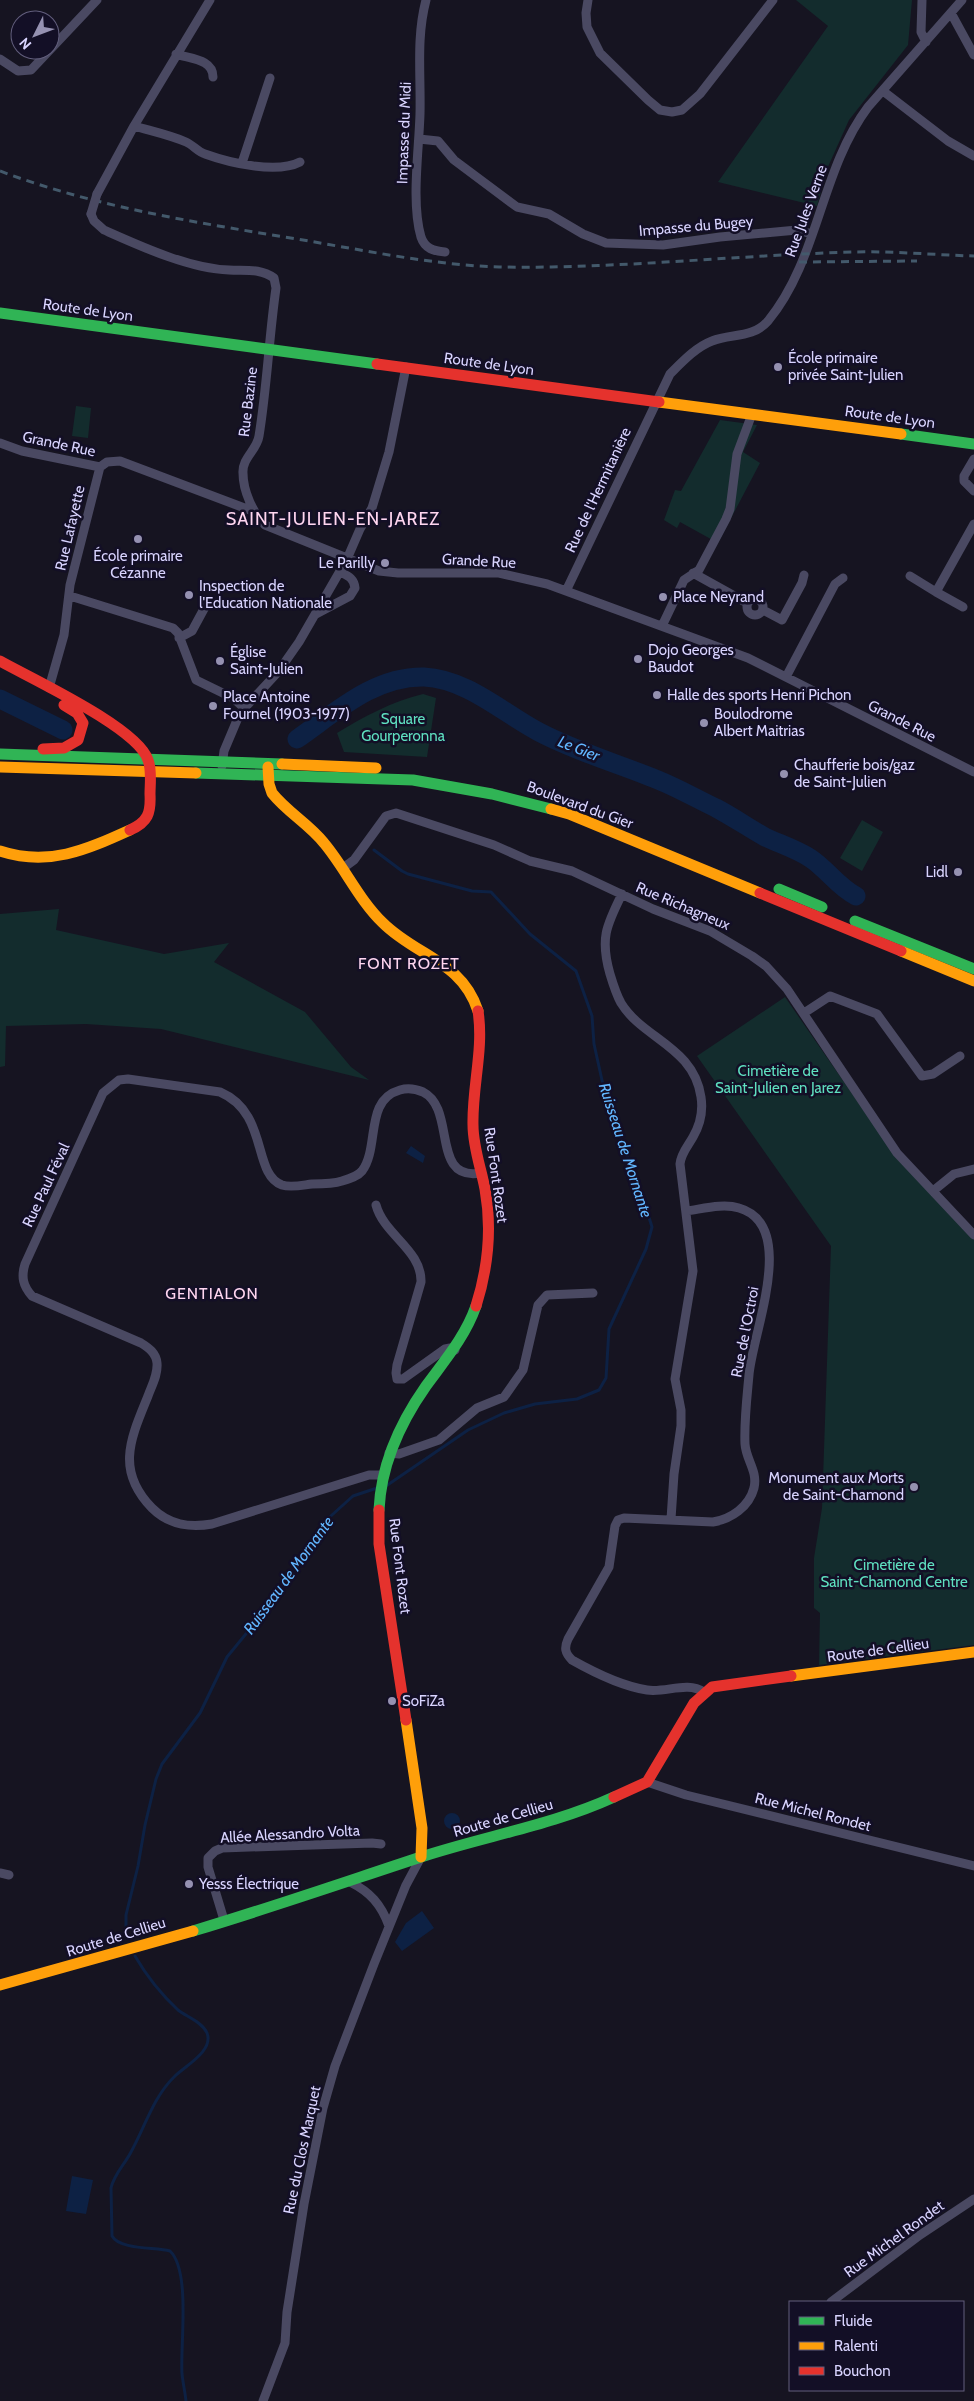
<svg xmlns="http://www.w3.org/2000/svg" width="974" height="2401" viewBox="0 0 974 2401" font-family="Cabin,sans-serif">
<rect width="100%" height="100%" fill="#161421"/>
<path fill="#132c2d" d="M796 0H912L908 45 849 120 827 169 817 206 718 182 828 26Z
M76 406 91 408 88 438 72 436Z
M720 420 757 425 743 452 760 463 718 543 680 522 677 528 664 520 675 490 681 491Z
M423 694 436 698 427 757 344 752 337 733C365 716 391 702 423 694Z
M862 820 883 832 862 871 840 858Z
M59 909 56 930 164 954 229 943 214 962 305 1012 351 1067 369 1080 161 1029 86 1024 6 1026 5 1066 0 1067V914Z
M785 997 898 1160 974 1238V1645L819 1665 820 1613 814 1608V1558L822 1508 831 1246 697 1056Z"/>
<path fill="#0d2144" d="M411 1146 425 1156 423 1163 406 1153Z
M444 1821a8 8 0 1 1 16 0a8 8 0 1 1-16 0Z
M422 1911 434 1928 402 1951 395 1942 406 1923Z
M72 2176 93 2180 86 2214 66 2211Z"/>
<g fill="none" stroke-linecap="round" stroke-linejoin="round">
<path stroke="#0d2144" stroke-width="3" d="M374 850 402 871 408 874 472 891 491 892 530 934 576 971 592 1016 594 1044 607 1103 642 1195 652 1227 646 1249 609 1329 606 1378 599 1390 577 1399 535 1404 504 1413 468 1430 386 1486
M126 1932V1915L138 1866 145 1825 156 1779 162 1764 200 1713 227 1657 273 1601 322 1524 353 1496 377 1488
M135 1956C146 1975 162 1995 178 2010 187 2017 202 2022 207 2033 214 2051 185 2066 175 2076 153 2097 145 2127 131 2152 125 2164 114 2174 111 2188L112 2236C120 2250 155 2247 170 2251 191 2271 180 2346 182 2374 183 2383 185 2392 186 2401"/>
<path stroke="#0d2144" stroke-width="19" d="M0 699 63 730
M297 739C336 712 374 676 424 677 467 679 503 713 539 732 577 752 619 764 658 780 678 788 697 799 716 808 733 817 749 828 765 837 780 844 796 849 810 858 827 869 838 887 856 896"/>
<path stroke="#4a4962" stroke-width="9" d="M426 0C416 38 421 75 420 114 419 150 411 203 421 237 425 249 434 251 445 252
M588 0 586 13 587 27 600 53 648 100 660 110 672 112 682 110 700 94 773 0
M922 0 921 32 926 42
M951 13 974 55
M176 54C190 59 213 59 213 77
M0 59 18 71 31 70 97 0
M883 91 948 141 974 156
M134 126C151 131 170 135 186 142 193 145 198 152 205 154 230 163 277 174 300 162
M419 139 438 141 454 160 517 207 549 214 583 234 606 243 663 245 720 237 797 230 812 234
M242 163 270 78
M97 194 134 126 210 0
M91 214 94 221 104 230C140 246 190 269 229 270 245 271 260 268 274 278L276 288C269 337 267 387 259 436 257 450 242 458 243 473 243 491 253 513 265 525L379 571 398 573H499L547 584 748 658 974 772
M0 443 22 451 100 467 107 462 120 461 255 512
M974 459 964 476V481L974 491
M693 573 747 603
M910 576 936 592 974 524
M566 591 670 374C682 362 696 347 712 341 731 333 752 339 768 321 819 259 820 171 868 107L962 0
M936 592 963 607
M70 596 173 628 178 633 196 680 233 698 244 708
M747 607a8 8 0 1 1 16 0a8 8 0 1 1-16 0Z
M763 610 782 620 802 583 804 575
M316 614 350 596 355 588C354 578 348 576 340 572
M662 626 684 580 699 570 726 519 730 509 737 454 752 414
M179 638 192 631 205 607
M786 677 835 584 843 578
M49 688 64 635 70 585 100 467
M222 766 224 751 240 713 278 672 299 642 347 559 360 529 372 508 389 452 406 367
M343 868 354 860 386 816 396 813 494 845 530 861 572 871 653 909 710 931 752 956 766 966 787 989 897 1153 974 1235
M622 894C606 926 600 939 610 974 613 984 616 994 621 1003 643 1039 694 1047 701 1097 703 1110 700 1125 693 1137 688 1146 681 1153 680 1164L693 1271 675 1379 681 1410V1426L674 1474 671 1519
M804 1013 830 996 877 1014 922 1076 933 1074 960 1056
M933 1191 954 1174 974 1169
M376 1205C384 1235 422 1250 421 1282L397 1365 396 1373 397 1379H403L445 1349 450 1348 455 1350
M686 1211C702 1209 723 1203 739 1208 799 1225 752 1334 749 1375 747 1397 744 1421 745 1444 746 1460 758 1471 754 1488 749 1507 731 1519 713 1522L624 1518 618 1520 615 1526 609 1567 568 1639C564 1648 565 1653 572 1660 595 1673 621 1686 647 1690 666 1693 687 1681 704 1692
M389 1453 399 1454 439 1440 477 1408 504 1397 523 1370 538 1305 547 1295 593 1293
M383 1475H369L212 1524C189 1528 169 1525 152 1508 115 1470 131 1438 148 1396 152 1385 158 1375 157 1363 156 1353 149 1348 141 1343L32 1296C23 1286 21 1277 25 1264L103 1093 119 1080 128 1079 220 1092C269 1113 252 1174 282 1185 291 1188 303 1185 312 1184 322 1184 333 1184 342 1181 349 1179 357 1177 362 1171 380 1147 364 1100 400 1090 407 1088 416 1089 423 1092 457 1109 430 1182 481 1173
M647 1782 686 1795 974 1866
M0 1873 9 1875
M350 1882C370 1892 381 1904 389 1926
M224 1920 208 1867V1858L215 1851 222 1848 372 1843 381 1844
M831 2302 920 2235 974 2199
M263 2401 285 2343 287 2312 304 2204 323 2108 335 2066 374 1964 406 1885 421 1857"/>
<path stroke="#30b455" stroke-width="11" d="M0 313 377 364
M901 434 974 444
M0 754 282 764
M196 773 413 780 492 794 551 809
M779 889 822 907
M855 921 974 969
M379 1510C381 1464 400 1423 426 1386 445 1360 465 1337 476 1306
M193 1931C270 1908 345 1882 421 1857 485 1836 553 1825 614 1797"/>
<path stroke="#ff9f0a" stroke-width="11" d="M659 402 901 434
M282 764 376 768
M0 767 196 773
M268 767 269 784 272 793C287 812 309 824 324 843 345 868 359 900 383 923 416 956 462 961 478 1011
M551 809 569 814 760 893
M0 851C48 867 86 850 130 830
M901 951 974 981
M791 1676 974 1652
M406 1720 422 1828 421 1857
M0 1985 193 1931"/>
<path stroke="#e5322d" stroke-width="11" d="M377 364 659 402
M0 661C32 679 138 728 148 760 152 770 150 784 150 794 151 813 148 822 130 830
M43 749 64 748 78 740 83 723 77 713 64 705
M760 893 901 951
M476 1306C488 1268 492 1228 485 1189 481 1168 473 1147 473 1125 472 1087 484 1049 478 1011
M379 1510V1544L406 1720
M614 1797 647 1782 694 1703 712 1687 791 1676"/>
<path stroke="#43596b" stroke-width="3" stroke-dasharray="8 6" stroke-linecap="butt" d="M0 171C98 208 200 223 303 240 368 251 434 265 499 267 618 269 737 255 855 252 895 251 935 255 974 256
M799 262 917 261"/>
<path stroke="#4a4962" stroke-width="9" d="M91 214 97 194"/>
</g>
<g fill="#9591b1" stroke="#130f26" stroke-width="2">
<circle cx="778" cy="367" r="5"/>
<circle cx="138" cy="539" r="5"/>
<circle cx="385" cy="563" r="5"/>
<circle cx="189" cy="595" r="5"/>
<circle cx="663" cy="597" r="5"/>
<circle cx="638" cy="659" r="5"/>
<circle cx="220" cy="661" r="5"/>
<circle cx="657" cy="695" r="5"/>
<circle cx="213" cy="706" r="5"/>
<circle cx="704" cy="723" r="5"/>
<circle cx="784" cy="774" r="5"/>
<circle cx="958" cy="872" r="5"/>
<circle cx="914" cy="1487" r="5"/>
<circle cx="392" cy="1701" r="5"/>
<circle cx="189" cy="1884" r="5"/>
</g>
<g text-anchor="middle" stroke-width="5" stroke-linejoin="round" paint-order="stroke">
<g font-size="15" fill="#d9d4ff" stroke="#130f26">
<text transform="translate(404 133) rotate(-88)" y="5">Impasse du Midi</text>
<text transform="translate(806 211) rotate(-70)" y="5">Rue Jules Verne</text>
<text transform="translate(696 226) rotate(-5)" y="5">Impasse du Bugey</text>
<text transform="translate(88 310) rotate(8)" y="5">Route de Lyon</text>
<text transform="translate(489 364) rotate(8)" y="5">Route de Lyon</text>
<text transform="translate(248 402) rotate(-83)" y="5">Rue Bazine</text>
<text transform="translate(890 417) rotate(8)" y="5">Route de Lyon</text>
<text transform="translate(59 444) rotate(12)" y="5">Grande Rue</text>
<text transform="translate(598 490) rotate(-65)" y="5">Rue de l'Hermitanière</text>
<text transform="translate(70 528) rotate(-77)" y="5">Rue Lafayette</text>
<text transform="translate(479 561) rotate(3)" y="5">Grande Rue</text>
<text transform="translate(902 721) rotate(27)" y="5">Grande Rue</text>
<text transform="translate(580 805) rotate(20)" y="5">Boulevard du Gier</text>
<text transform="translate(683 906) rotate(23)" y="5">Rue Richagneux</text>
<text transform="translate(496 1175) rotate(82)" y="5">Rue Font Rozet</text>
<text transform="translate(46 1185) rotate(-65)" y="5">Rue Paul Féval</text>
<text transform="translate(745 1332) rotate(-79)" y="5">Rue de l'Octroi</text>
<text transform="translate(400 1566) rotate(83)" y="5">Rue Font Rozet</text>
<text transform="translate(878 1650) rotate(-8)" y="5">Route de Cellieu</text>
<text transform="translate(813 1812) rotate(14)" y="5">Rue Michel Rondet</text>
<text transform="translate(503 1818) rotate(-16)" y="5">Route de Cellieu</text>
<text transform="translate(290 1834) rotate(-3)" y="5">Allée Alessandro Volta</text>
<text transform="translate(116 1937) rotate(-17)" y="5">Route de Cellieu</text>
<text transform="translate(302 2150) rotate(-78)" y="5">Rue du Clos Marquet</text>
<text transform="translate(894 2239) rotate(-36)" y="5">Rue Michel Rondet</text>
</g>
<g font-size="15" fill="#d9d4ff" stroke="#130f26" text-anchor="start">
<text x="788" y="363">École primaire<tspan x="788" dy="17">privée Saint-Julien</tspan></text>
<text x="138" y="561" text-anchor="middle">École primaire<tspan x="138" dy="17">Cézanne</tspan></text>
<text x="375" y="568" text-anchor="end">Le Parilly</text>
<text x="199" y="591">Inspection de<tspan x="199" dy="17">l'Education Nationale</tspan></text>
<text x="673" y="602">Place Neyrand</text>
<text x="648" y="655">Dojo Georges<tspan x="648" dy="17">Baudot</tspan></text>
<text x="230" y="657">Église<tspan x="230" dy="17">Saint-Julien</tspan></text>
<text x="667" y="700">Halle des sports Henri Pichon</text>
<text x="223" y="702">Place Antoine<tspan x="223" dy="17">Fournel (1903-1977)</tspan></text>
<text x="714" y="719">Boulodrome<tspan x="714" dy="17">Albert Maitrias</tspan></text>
<text x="794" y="770">Chaufferie bois/gaz<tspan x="794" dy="17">de Saint-Julien</tspan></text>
<text x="948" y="877" text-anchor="end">Lidl</text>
<text x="904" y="1483" text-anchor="end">Monument aux Morts<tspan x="904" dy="17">de Saint-Chamond</tspan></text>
<text x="402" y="1706">SoFiZa</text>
<text x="199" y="1889">Yesss Électrique</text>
</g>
<g font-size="15" fill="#5fe0c0" stroke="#130f26">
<text x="403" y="724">Square<tspan x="403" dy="17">Gourperonna</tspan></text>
<text x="778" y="1076">Cimetière de<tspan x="778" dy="17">Saint-Julien en Jarez</tspan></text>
<text x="894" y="1570">Cimetière de<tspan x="894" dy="17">Saint-Chamond Centre</tspan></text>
</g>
<g font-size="16" font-style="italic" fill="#62b6ff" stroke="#130f26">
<text transform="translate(579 748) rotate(22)" y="6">Le Gier</text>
<text transform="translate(626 1150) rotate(72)" y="6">Ruisseau de Mornante</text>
<text transform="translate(288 1575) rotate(-54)" y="6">Ruisseau de Mornante</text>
</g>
<g font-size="16" letter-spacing="1" fill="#ffd6f0" stroke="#130f26">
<text x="409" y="969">FONT ROZET</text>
<text x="212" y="1299">GENTIALON</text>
</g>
<g font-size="18" letter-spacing="1" fill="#ffd6f0" stroke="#130f26">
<text x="333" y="525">SAINT-JULIEN-EN-JAREZ</text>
</g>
</g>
<rect x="789" y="2301" width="175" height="90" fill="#130f26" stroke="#625e7d"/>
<rect x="799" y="2317" width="25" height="8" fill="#30b455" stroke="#625e7d"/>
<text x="834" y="2326" font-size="15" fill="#d9d4ff">Fluide</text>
<rect x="799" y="2342" width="25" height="8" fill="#ff9f0a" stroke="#625e7d"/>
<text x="834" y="2351" font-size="15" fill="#d9d4ff">Ralenti</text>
<rect x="799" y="2367" width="25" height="8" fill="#e5322d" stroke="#625e7d"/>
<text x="834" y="2376" font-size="15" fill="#d9d4ff">Bouchon</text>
<g transform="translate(35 35) rotate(228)"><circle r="24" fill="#130f26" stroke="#625e7d"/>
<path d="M0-4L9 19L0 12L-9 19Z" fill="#9591b1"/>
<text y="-8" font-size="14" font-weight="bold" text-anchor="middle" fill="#d9d4ff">N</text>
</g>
</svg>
